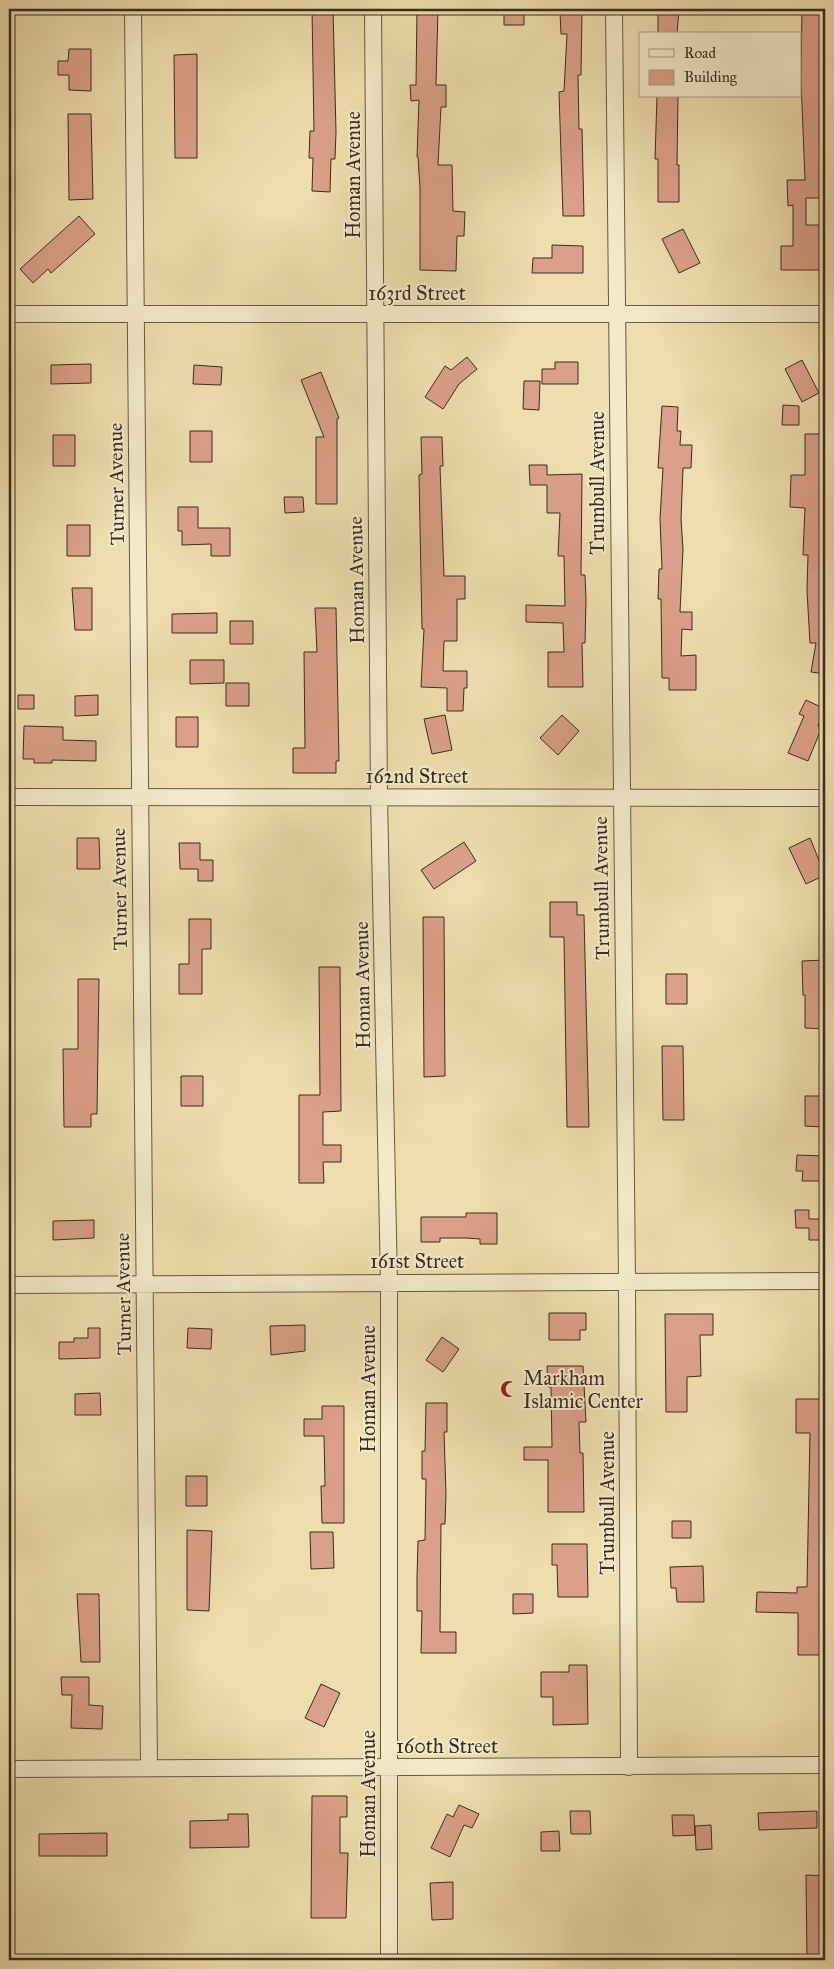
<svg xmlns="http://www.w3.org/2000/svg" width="834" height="1969" viewBox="0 0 834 1969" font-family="'IM FELL Great Primer',serif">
<rect width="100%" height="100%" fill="#eedead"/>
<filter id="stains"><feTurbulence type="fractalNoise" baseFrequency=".004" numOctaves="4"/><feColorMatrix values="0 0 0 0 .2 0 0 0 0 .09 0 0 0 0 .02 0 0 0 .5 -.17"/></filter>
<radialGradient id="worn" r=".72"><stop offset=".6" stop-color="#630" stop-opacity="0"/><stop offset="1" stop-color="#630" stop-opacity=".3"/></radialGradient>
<path fill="#dba089" stroke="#3a2c22" d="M312 9H333L336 132 335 159H331L330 192 312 191 313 158H309L310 131H314Z
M417 9H438L436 85H446V107H441L438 165H452L453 211 465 212 464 236H457L456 271 420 270V188L418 157H417L419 100 411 101 410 85H416Z
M504 9H524V25H504Z
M658 9H679L677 34H658Z
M802 9H823L825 158H820V198H806V225H821V270H781V246H793V205L788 206 787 180H805L801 80Z
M560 12H582L581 75H578L579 129H582L584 216H563L559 92 564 91 567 34H561Z
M69 49H91V91L69 90V75H58V61H68Z
M197 54V158H175L174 55Z
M657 96H678L677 165H679V202H658V159H655Z
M68 114H91L93 199 69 200Z
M79 216 95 234 51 273 48 269 33 283 20 269Z
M683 229 700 263 679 273 662 239Z
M552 245 583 246V273H532L533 258H552Z
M467 357 477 369 459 384 443 409 425 397 445 366 451 370Z
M802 360 819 393 802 402 785 369Z
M555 362H578V384H542V369H555Z
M91 364V383L51 384V365Z
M194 365 222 367 221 385 193 384Z
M321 372 339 418 337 419V504H316V437H324L301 380Z
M524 381H540L539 410 523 409Z
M783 405 799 406V425H782Z
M662 406 678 407 677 431H681L680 445H692L691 468H683L681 519 683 549 680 612H692V630L682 629 681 656 696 655V690H669V678H662L661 599H658L659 569H662L660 519 663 468H658Z
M190 431H212V462H190Z
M805 434H825L822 524H825V674L811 672 816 643H810L807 591 808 555H803L805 508 790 507 791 475H805Z
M53 435H75V466H53Z
M421 437H442L443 466H440L444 576H465V599H457V641H444L443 671H467V688H464L463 711H447V688L421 687 424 629H422L419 475 422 474Z
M529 465H547V475L582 474 581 575H585L586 600 585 643H582L583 687H548V652H564L563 623 526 622V605L565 606 564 556H558L560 513H547V485H530Z
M284 497H303L304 512 285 513Z
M178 507H198V528H230V556H211V544L182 545V531H178Z
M67 525H90V556H67Z
M72 588H92V630H75Z
M315 608H336L339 761H336V773H293V748H305L304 652H317Z
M217 613V633H172V614Z
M230 621H253V644H230Z
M190 660H224V683L190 684Z
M226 683H249V706H226Z
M18 695H34V709H18Z
M98 695V715L75 716V696Z
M806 700 825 709 818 726 822 727 808 761 788 753 804 716 799 714Z
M445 715 452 750 432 754 424 719Z
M562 715 579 731 558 755 540 738Z
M176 717H198V747H176Z
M24 726 63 727V740L96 741V761L52 760V763H34V759H23Z
M77 838H99L100 869H77Z
M810 838 825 875 806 884 789 848Z
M464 842 476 861 434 889 421 870Z
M179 843H200V860H213V881H198V869H180Z
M550 902H577V915H584L589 1127H567L564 937H550Z
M423 917H444L445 1076 424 1077Z
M189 919H211V949H202V994H179V964H189Z
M825 960V1029L805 1028V995H803L802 961Z
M319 967H340L341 1111 323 1112V1145H341V1162H323L324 1183H299V1095H320Z
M666 974H687V1004H666Z
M78 979H99L97 1114H91V1127H64L63 1049H78Z
M662 1046H683L684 1120H663Z
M181 1076H203V1106H181Z
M805 1096H823V1127L805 1126Z
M797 1155 823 1156V1181H802L803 1171H796Z
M795 1210H809V1219H825V1240H809V1228H796Z
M466 1213H497V1244H480V1239L466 1238H440V1242H421V1217H466Z
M94 1220V1238L53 1240V1221Z
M549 1313H586V1330H580V1340H549Z
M665 1314H713V1335H700L701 1376 687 1377V1412H666Z
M305 1325V1351L271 1355 270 1326Z
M88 1328H100V1358L59 1359V1342H74V1338H88Z
M188 1328 212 1329 211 1349 187 1348Z
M442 1337 459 1349 443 1372 426 1360Z
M547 1366H583L586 1422H579L580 1453H583L584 1512H548V1460H524V1447H552L551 1387H548Z
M100 1393 101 1415H75V1394Z
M796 1399H823V1411H825V1609H823L825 1655H798V1613L756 1612 757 1592 797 1593V1587H807L810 1433H796Z
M426 1403H447V1432H444L446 1494 445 1524H441L440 1632H456V1653H421L422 1611H417V1578L418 1541 425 1540 426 1479H422V1451H425Z
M322 1406H344V1523H322L321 1486H325L324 1436H304V1419H322Z
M186 1476H207V1506H186Z
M672 1521H691V1538H672Z
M187 1530 212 1531 209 1611 187 1610Z
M310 1532H333L334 1568 311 1569Z
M552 1544H587L588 1597H558L557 1565H552Z
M703 1566 704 1602H677L676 1588H671L670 1567Z
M77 1594H99L100 1662H81Z
M513 1594H533V1613L513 1614Z
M569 1665H587L588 1724 553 1725V1697H541V1672H569Z
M61 1677H89V1705L103 1706 102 1729 71 1728 72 1695H62Z
M321 1684 340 1693 324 1727 305 1718Z
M312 1796H347V1817H340V1853H348L346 1918H311Z
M459 1805 479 1814 472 1828 464 1825 450 1857 431 1848 447 1814 453 1817Z
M570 1811H590L591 1834H571Z
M817 1811V1828L759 1830 758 1813Z
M228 1814H248L249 1847 190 1848V1821L228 1820Z
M672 1815H694L695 1835 673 1836Z
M711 1825 712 1849 696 1850 695 1826Z
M559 1831 560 1851H541V1832Z
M107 1833V1856H39V1834Z
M806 1875 825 1876V1960H807Z
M453 1882V1919L432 1920 430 1883Z"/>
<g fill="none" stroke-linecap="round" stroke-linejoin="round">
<g stroke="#675845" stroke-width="18">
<path id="street" d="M133 9 149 1768
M373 9 379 797 389 1283V1960
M614 9 627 1281 629 1767
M9 314H825
M9 797 825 798
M9 1285 825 1281
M9 1769 825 1765"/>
</g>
<use href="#street" stroke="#f4eaca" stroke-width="16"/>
</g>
<defs>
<g id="mosque-bare" transform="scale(1.35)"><path d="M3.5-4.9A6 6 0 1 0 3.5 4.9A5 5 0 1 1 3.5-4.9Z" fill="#8f2418" stroke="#f4eaca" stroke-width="2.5" paint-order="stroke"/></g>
</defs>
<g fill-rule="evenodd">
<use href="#mosque-bare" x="509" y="1389"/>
</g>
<g text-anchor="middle" stroke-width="4" stroke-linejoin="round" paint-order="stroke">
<g font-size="20" fill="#3a2c22" stroke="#f4eaca">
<text transform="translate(353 175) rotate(-90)" y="7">Homan Avenue</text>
<text x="417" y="300">163rd Street</text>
<text transform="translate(597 483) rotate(-90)" y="7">Trumbull Avenue</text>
<text transform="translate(116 484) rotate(-91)" y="7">Turner Avenue</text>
<text transform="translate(356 580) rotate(-91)" y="7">Homan Avenue</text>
<text x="417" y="783">162nd Street</text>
<text transform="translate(601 888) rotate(-91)" y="7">Trumbull Avenue</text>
<text transform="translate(119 889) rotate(-91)" y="7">Turner Avenue</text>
<text transform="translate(362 985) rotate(-91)" y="7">Homan Avenue</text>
<text x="417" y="1268">161st Street</text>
<text transform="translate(123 1294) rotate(-91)" y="7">Turner Avenue</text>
<text transform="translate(368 1389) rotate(-90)" y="7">Homan Avenue</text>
<text transform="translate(607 1503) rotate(-90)" y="7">Trumbull Avenue</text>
<text x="447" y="1753">160th Street</text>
<text transform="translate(368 1794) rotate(-90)" y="7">Homan Avenue</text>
</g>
<g font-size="20" fill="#3a2c22" stroke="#f4eaca" text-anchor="start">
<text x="523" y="1385">Markham<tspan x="523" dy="23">Islamic Center</tspan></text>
</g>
</g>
<rect width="834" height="1969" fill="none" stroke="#eedead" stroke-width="30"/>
<rect x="10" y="10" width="814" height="1949" fill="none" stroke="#3a2c22" stroke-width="2.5"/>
<rect x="15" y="15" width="804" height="1939" fill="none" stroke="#3a2c22"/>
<rect x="639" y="32" width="162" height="65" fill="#f4eaca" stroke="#aa9e87"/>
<rect x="649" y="49" width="25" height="8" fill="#f4eaca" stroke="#aa9e87"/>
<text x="684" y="58" font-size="15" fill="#3a2c22">Road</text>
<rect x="649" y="70" width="25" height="15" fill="#dba089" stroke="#aa9e87"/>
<text x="684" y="82" font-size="15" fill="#3a2c22">Building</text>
<rect width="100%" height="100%" filter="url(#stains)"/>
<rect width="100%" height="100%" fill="url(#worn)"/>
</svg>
